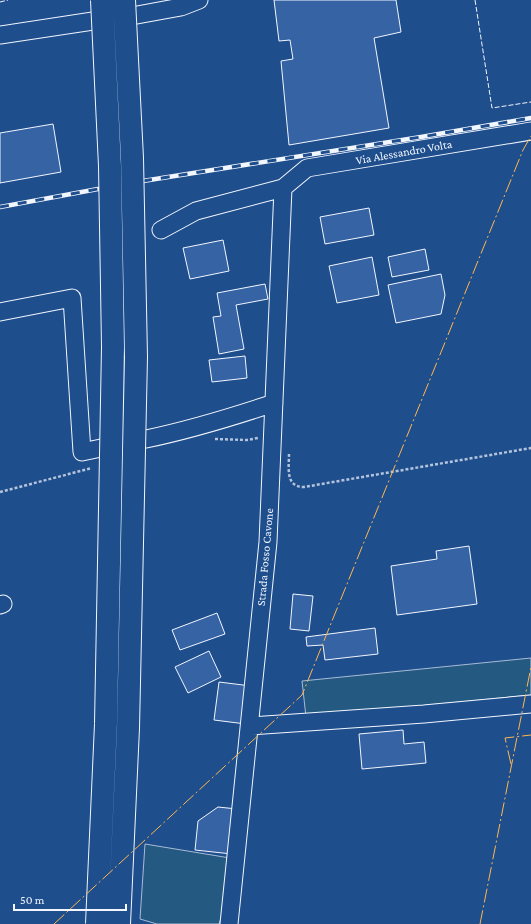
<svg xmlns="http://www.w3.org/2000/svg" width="531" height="924" viewBox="0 0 531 924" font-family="'Crimson Pro',serif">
<rect width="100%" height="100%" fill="#1f4e8c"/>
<path fill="#245a82" stroke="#a8bbd7" d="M531 658V695L306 717 302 681Z
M145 844 230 858 221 918 219 924H157L140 919Z"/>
<path fill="#3563a3" stroke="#f2f6ff" d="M274 0H396L401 32 374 38 389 128 289 145 281 61 293 59 290 40 279 41Z
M53 124 61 172 0 183V133Z
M369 208 374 235 325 244 320 217Z
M223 240 229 271 190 279 183 248Z
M425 249 429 270 392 277 388 257Z
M372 257 379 295 337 303 329 266Z
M441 274 445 295 441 314 396 323 388 285Z
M265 284 268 299 236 305 244 349 219 354 213 317 221 316 217 293Z
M245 356 247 378 212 382 209 360Z
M469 546 477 604 397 615 391 566 437 559 436 551Z
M293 594 313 596 309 631 290 629Z
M217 613 225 634 180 650 172 630Z
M375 628 378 654 325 660 323 645 307 646 306 637Z
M209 651 221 677 188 693 175 667Z
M219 682 251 686 246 724 214 720Z
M403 730 404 744 424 742 426 763 362 769 359 734Z
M218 807 237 809 232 854 195 850 198 821Z"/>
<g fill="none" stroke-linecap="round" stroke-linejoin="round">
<g stroke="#f2f6ff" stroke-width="19">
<path id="minor" d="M137 15 181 7 199 0
M0 35 93 21
M161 230 196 211 283 188 307 168 531 131
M0 312 72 298 82 452 101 448
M146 439C189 430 232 417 274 403
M0 605 3 604
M250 726 424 714 531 704
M229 924 268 542 283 188"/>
</g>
<path stroke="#b3c4dc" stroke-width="2.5" stroke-dasharray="3 2" stroke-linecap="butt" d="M215 439 247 440 258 438
M289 454C289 468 285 487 304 487L531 448
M0 492 92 468"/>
<use href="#minor" stroke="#1f4e8c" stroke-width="17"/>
<g stroke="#f2f6ff" stroke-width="4.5">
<path id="rail" d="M143 181 421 137 531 118
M0 207 98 189"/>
</g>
<use href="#rail" stroke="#1f4e8c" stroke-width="3" stroke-dasharray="9" stroke-linecap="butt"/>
<g stroke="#f2f6ff" stroke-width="24" stroke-linecap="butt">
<path id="highway-bridge" d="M97 924 106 724 113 347 110 166 102 0
M119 924 128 728 136 357 132 158 124 0"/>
</g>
<use href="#highway-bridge" stroke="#1f4e8c" stroke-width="22"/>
<path stroke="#f2f6ff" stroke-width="1" stroke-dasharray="5 2" stroke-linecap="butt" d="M475 0 492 108 531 102
M0 2 8 0"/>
<path stroke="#ffb74d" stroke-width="1" stroke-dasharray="14 3 2 3" stroke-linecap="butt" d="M511 764 505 738 531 735
M54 924 302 695 523 150 531 136
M480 924 531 667"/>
</g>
<g text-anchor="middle" stroke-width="3" stroke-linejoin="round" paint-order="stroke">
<g font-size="12" fill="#f2f6ff" stroke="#1f4e8c">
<text transform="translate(404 152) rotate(-10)" y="4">Via Alessandro Volta</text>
<text transform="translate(265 557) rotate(-85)" y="4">Strada Fosso Cavone</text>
</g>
</g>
<path d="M14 904v6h112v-6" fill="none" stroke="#f2f6ff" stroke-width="2"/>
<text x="20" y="904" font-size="12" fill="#f2f6ff" stroke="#1f4e8c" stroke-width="3" paint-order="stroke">50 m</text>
</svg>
